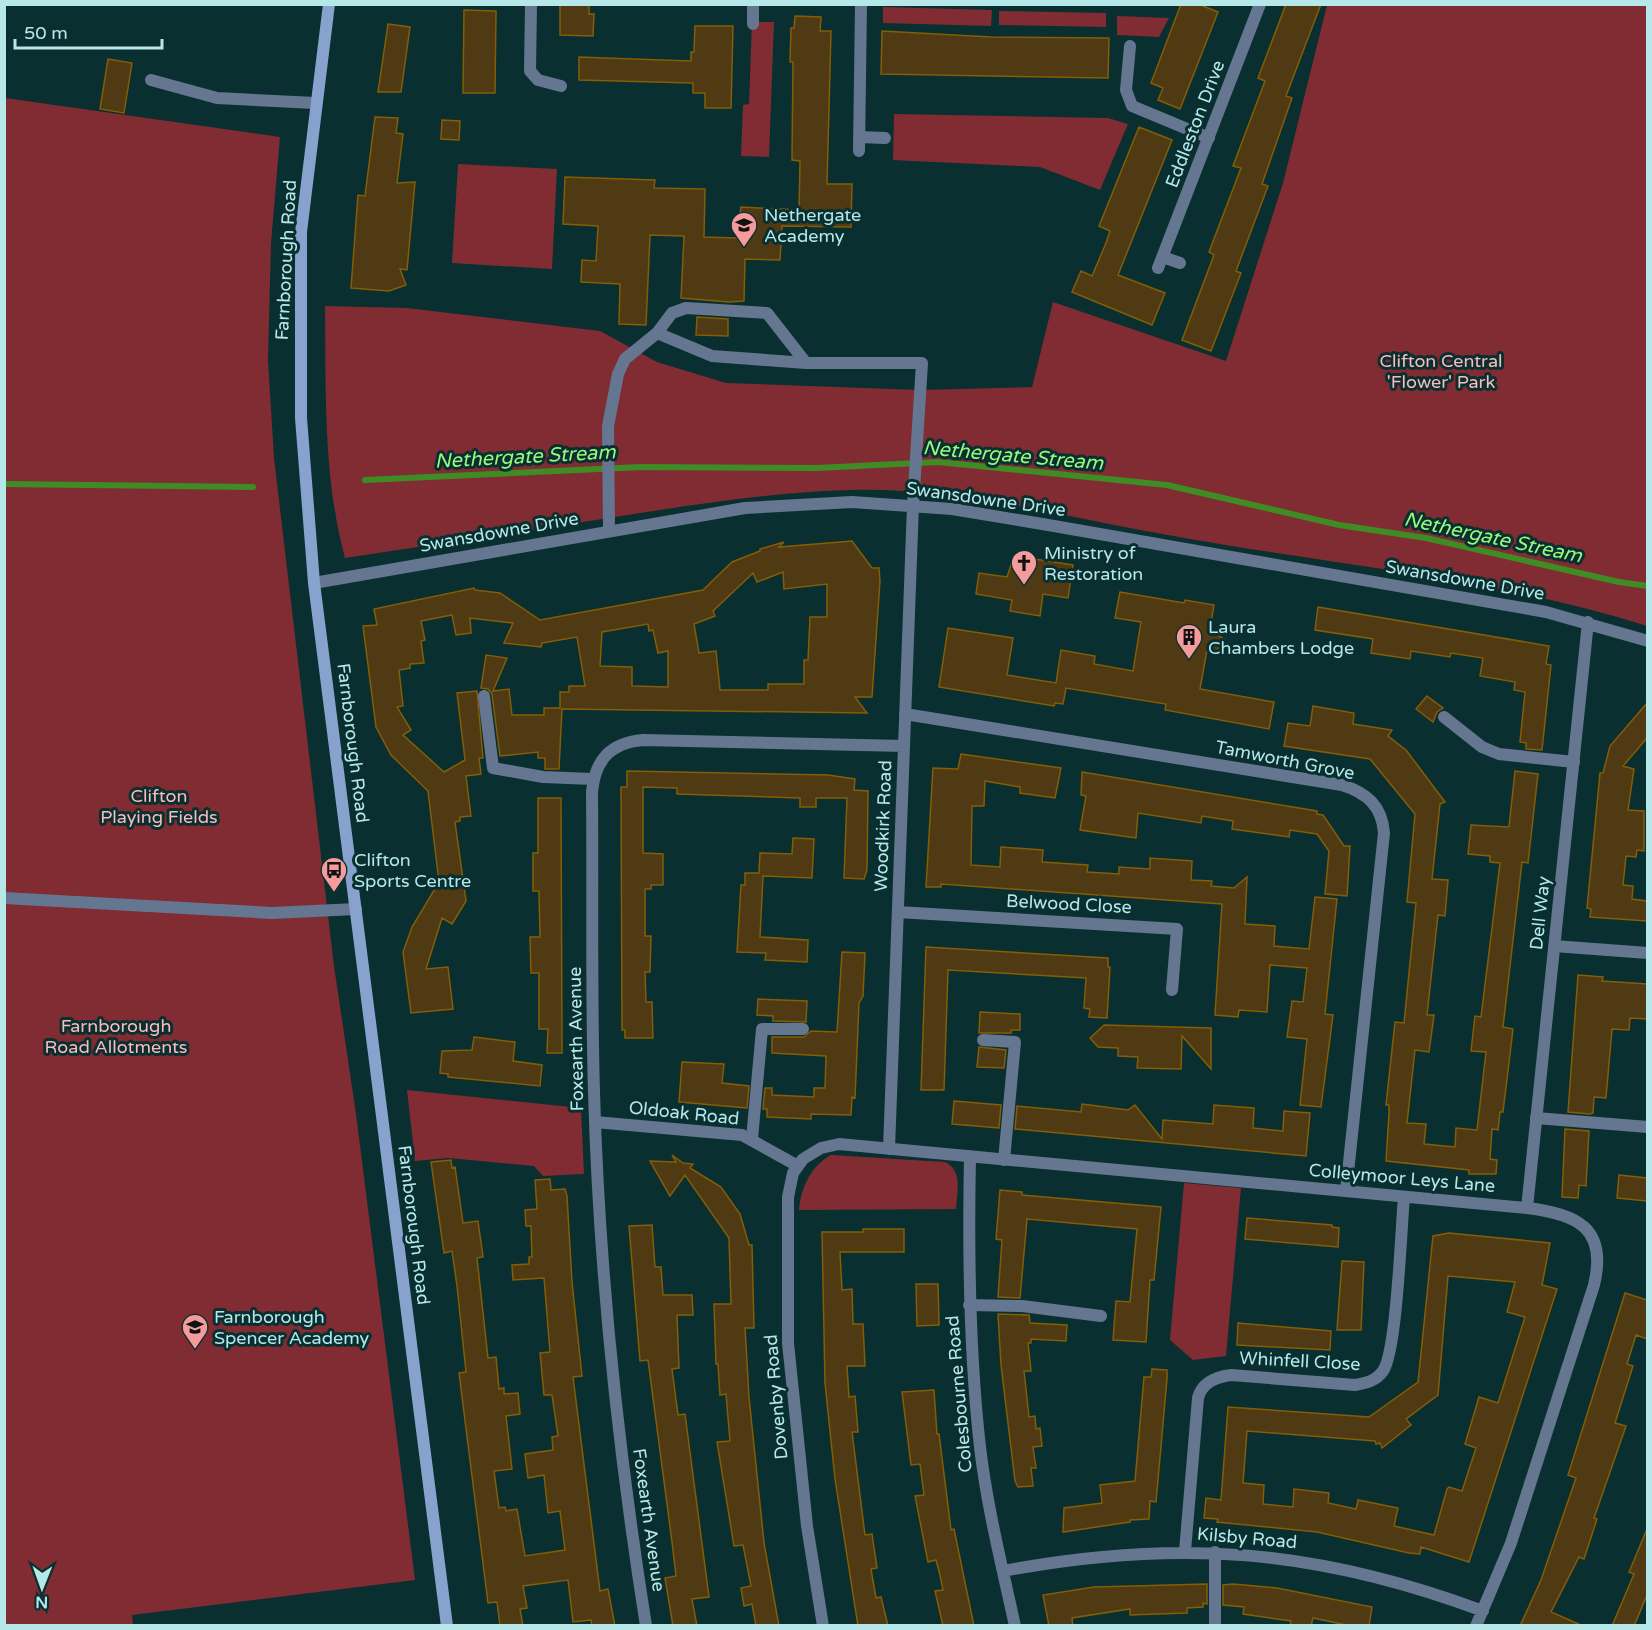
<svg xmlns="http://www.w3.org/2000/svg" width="1652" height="1630" viewBox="0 0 1652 1630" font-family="'Varela Round',sans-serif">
<rect width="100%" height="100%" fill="#092f30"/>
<path fill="#812c32" d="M1327 5H1647V626C1496 578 1335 565 1179 537 1071 519 961 487 851 490 773 492 698 504 621 516 529 531 437 544 345 558 323 477 326 390 325 306L407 308 600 331 657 362 726 383 920 390 1032 387 1053 302 1226 361 1283 183Z
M883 7 992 10 991 26 883 23Z
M999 11 1106 13V27L999 25Z
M1117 16 1169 18 1159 37 1117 35Z
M752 22H774L769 157 741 156 743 105 749 104Z
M5 98 280 137 271 243 268 360 274 458 334 966 356 1114 415 1580 132 1615 133 1625 5 1626Z
M894 114 1108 118 1128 124 1100 190 1040 167 893 160Z
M458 164 557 169 552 269 452 263Z
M407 1090 581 1108 584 1174 543 1176 534 1166 448 1158 415 1161Z
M831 1155 945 1162C963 1170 957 1192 956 1209L799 1210C801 1187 811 1166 831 1155Z
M1184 1183 1241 1188 1226 1356 1193 1360 1170 1340Z"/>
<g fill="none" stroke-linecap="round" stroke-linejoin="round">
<path stroke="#3f8c25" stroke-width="6" d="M365 480 641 467 817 468 938 462 1167 485 1339 525 1426 538 1619 582 1648 586
M4 484 253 487"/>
</g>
<path fill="#4f3a13" stroke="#845d06" stroke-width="1.5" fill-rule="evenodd" d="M560 4H589V14H594L593 36 560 35Z
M1181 4H1198L1218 12 1180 109 1158 100 1163 88 1151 83Z
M1286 4H1321L1286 96 1292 98 1262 184 1268 186 1236 271 1241 273 1211 351 1182 340 1214 255 1209 252 1241 168 1233 166 1265 81 1258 78Z
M464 10 496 11 495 93H463Z
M795 16 821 17 820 31H831L827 184H852L851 227 782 226 780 260 745 259 744 301 729 302 681 298 684 236 650 235 646 325 619 324 620 284 581 282 582 260 596 261 598 226 563 224 565 177 655 180 654 188 705 189 704 237 737 238 741 207 799 210 800 161 792 160 793 62H790L791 28H794Z
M388 24 410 27 401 92H378Z
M695 26H733L731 108H705V93H693V83L579 80V57L691 61V52H694Z
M882 31 991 37 1109 38 1108 78 881 74Z
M108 59 132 63 124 113 100 109Z
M375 117 398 118 396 133 403 134 397 183 415 182 407 270 400 269 406 285 389 291 351 288 358 195 365 196Z
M442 120 460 121 459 140 441 139Z
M1139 127 1172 140 1118 275 1165 293 1152 325 1072 292 1081 271 1092 276 1106 243 1110 231 1099 226Z
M697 317 728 319V336L696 335Z
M852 541 872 568H879L880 581 872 697H855L867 713 562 709 559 769H545V758H538V752L500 756 492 694 488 689 481 688 486 655 507 658 493 691 509 689 512 715H544V708H560V692H569V686H585L577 637 542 643 541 647 504 643 513 623 470 618 471 633 456 635 452 615 421 621 425 640 421 641 424 663 410 664V668L399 670 403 706 397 707 411 730 403 735 444 772 465 760 457 693 477 691 483 758H479L481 774 466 776 471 816 460 817V821L455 822 466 901 452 924 442 918 426 969 448 967 453 1009 411 1013 403 952 412 927 439 882 428 791 391 755 376 727 363 626 377 625 374 609 474 588 475 590 500 593 540 620 703 590 732 562 760 551V549L784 542 779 547ZM783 572 784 589 827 584V617H810L808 660H804V684H768V690H720L716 651 699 653 694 624 715 616 713 611 753 573 757 582ZM648 624 649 631 653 630 658 653 668 651V687L632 686V667L600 666 602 632Z
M1014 556 1073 565 1068 598 1043 594 1040 616 1010 611 1012 600 976 594 979 573 1007 577Z
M1120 592 1184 603 1185 600 1214 605 1210 629 1225 640 1215 652 1207 650 1200 689 1274 702 1269 729 1165 710 1166 704 1066 688 1063 704 1055 703 1054 706 939 687 948 628 1013 638 1007 675 1056 683 1061 650 1095 656 1094 664 1133 671 1141 622 1115 618Z
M1318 607 1549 646 1546 664 1551 665 1542 750 1526 749V743L1520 742 1525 692 1514 690 1515 682 1480 676 1483 658 1451 653 1450 657 1411 651 1410 659 1371 653 1373 639 1315 630Z
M1427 696 1443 708 1437 712 1433 722 1416 709Z
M1647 703V738L1623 766 1634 769 1628 810 1644 811V851L1637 850 1636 857 1626 856 1623 885 1633 886 1632 899 1647 901V921L1590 917 1591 909 1587 908 1600 773H1603L1610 746Z
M1313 706 1354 713 1353 724 1392 730 1388 736 1406 750 1445 802 1440 804 1432 879 1448 880 1445 916 1438 915 1432 969 1427 1015H1434L1429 1052 1415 1050 1407 1123 1426 1124 1424 1144 1455 1147 1456 1128 1477 1130 1486 1052 1471 1051 1475 1016 1481 1017 1500 863 1490 862V856L1468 854 1471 825 1509 827 1515 771 1538 774 1528 863 1522 862 1503 1027 1513 1029 1503 1112H1500L1498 1130 1492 1129 1490 1159 1497 1160 1496 1174H1469V1170L1386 1161 1389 1114V1105H1386L1395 1022 1404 1023 1416 903 1407 902 1415 814 1370 759 1284 746 1288 723 1310 726Z
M961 754 1061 768 1055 798 1020 793V787L985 781 984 806H972L971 865 1000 867 1001 847 1043 850 1042 862 1088 865 1087 872 1119 874V867L1150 869V858L1192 861 1191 880 1212 881 1211 886 1234 888 1247 877 1245 924 1275 926 1274 946 1309 949 1315 897 1337 899 1325 1014 1333 1015 1321 1107 1300 1105 1307 1039 1287 1037 1292 1001 1303 1002 1307 968 1270 965 1267 1012 1239 1010 1238 1017 1215 1015 1222 904 941 884V887H926L933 768 958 769Z
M627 771 828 775 855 779 854 790 868 791 867 870 864 879 844 878 847 798H816V807H800V798L677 794V788L643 787V853L663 854V885H651V889H645V936H651L650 972H645L646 1002H652L653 1038H625V1030H622L621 787H627Z
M1082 772 1317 811V814L1323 815 1344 846H1350L1347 896 1325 894 1329 851 1317 834 1290 830 1289 837 1232 829 1233 821 1202 816 1201 823 1138 813 1136 838 1080 830 1086 796 1081 795Z
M538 798H561L562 1053H547L548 1029H539V973H531L530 937H540L539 891H533V853H538Z
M793 838 814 839 812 878 763 876 760 937 808 940 807 962 765 960 766 953 737 952 741 885H745V873H759L760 853 792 854Z
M926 947 1108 958V967H1110L1107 1018 1089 1017 1090 1009 1084 1008 1086 978 948 970 944 1090H921Z
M842 952 865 953 863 996 859 1003 855 1098 852 1097 851 1115 811 1114V1119L767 1117V1109H763L765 1088H772V1095L814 1097V1088H825L826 1056 772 1053V1037H804L811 1031 837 1032Z
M1578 975 1603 977 1602 981 1647 984V1019L1630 1018 1629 1030 1612 1029 1606 1098 1594 1097 1593 1113 1590 1114 1568 1112Z
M758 999 807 1001 806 1022 773 1021V1016L757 1015Z
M980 1012 1020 1014V1030H1011V1033H979Z
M1104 1025 1211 1028V1069L1182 1036 1181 1069 1137 1068 1138 1057 1118 1056V1048L1098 1047 1090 1038Z
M474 1037 515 1042 513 1061 542 1065 540 1086 448 1077V1074L440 1073 442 1051 472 1050Z
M979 1047 1006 1050 1004 1068 977 1067Z
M682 1062 724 1064 722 1083 749 1086 747 1108 679 1102Z
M954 1101 1001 1105 999 1128 952 1124Z
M1082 1104 1128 1110 1135 1105 1162 1139 1163 1120 1213 1124 1214 1105 1254 1108 1253 1128 1283 1131 1284 1111 1310 1113 1306 1156 1015 1129 1017 1106 1081 1112Z
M1565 1129 1589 1131 1586 1186 1579 1185 1578 1198 1562 1197Z
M672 1155 683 1163 693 1164 690 1168 721 1187 740 1214 749 1245H752L754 1328H745L749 1397 764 1543 779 1626H756L752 1604 744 1606 741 1588 751 1586 743 1545 734 1546 717 1442 730 1441 726 1394 720 1395 718 1364H716L714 1304H731L729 1238 685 1175 670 1196 650 1161 676 1162Z
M451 1160 452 1168 455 1167 463 1223 478 1221 483 1257 477 1258 488 1358 496 1357 499 1389 504 1388V1394L518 1393 520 1414 506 1416 512 1469 494 1471 499 1508 505 1507 506 1511 517 1509 525 1556 565 1550 560 1511 548 1513 544 1475 528 1478 525 1454 553 1450 552 1437 558 1436 552 1395H544L540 1353 550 1352 544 1278 513 1280 512 1265 529 1264V1257H532L531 1226H526L525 1210 537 1209 535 1180 550 1179 551 1190 565 1189 567 1196 572 1282 582 1376 573 1377 600 1591 608 1589 615 1626H592L591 1620 573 1622 568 1580 523 1586 527 1608 520 1609 523 1626H500L497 1602 488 1603 459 1373 466 1372 457 1286 452 1251 444 1253 431 1162Z
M1619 1175 1647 1178V1201L1617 1198Z
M1000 1190 1022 1192V1195L1161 1207 1154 1280H1150L1146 1342 1113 1340 1116 1301 1130 1302 1137 1229 1027 1219 1020 1298 998 1297 1002 1240 996 1239Z
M1247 1218 1332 1225V1227L1339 1228 1338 1247 1245 1239Z
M652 1225 655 1267H661L663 1295H692L693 1315H677L679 1368 672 1369 678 1415 685 1414 709 1597 692 1599 697 1626H673L665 1578 676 1576 672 1542 648 1360 640 1361 629 1226Z
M863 1229H904V1252H840L842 1290 852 1289 853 1324H863L865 1366H847L849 1397 855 1396 858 1432H852L865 1535 872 1534 877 1568 871 1569 876 1598 881 1597 888 1626H858L835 1479 825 1383 822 1232H863Z
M1449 1233 1550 1243 1542 1285 1557 1289 1469 1562 1421 1547 1420 1554 1409 1553 1317 1532 1217 1522 1218 1519 1204 1518 1206 1498 1221 1500 1228 1407 1369 1417 1418 1382 1433 1236ZM1448 1276 1515 1282 1507 1312 1525 1317 1498 1403 1479 1397 1465 1444 1476 1448 1462 1491 1449 1487 1447 1489 1434 1535 1394 1526 1398 1508 1358 1500 1356 1509 1328 1503 1329 1493 1294 1489 1293 1507 1263 1504 1264 1485 1243 1483 1247 1431 1375 1441 1376 1444 1380 1443 1382 1448 1411 1425 1406 1419 1438 1395Z
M1342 1261 1364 1262 1361 1330H1337Z
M916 1284H938L939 1325 917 1326Z
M1625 1293 1647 1300V1339L1636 1335 1627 1364 1633 1366 1615 1423 1626 1426 1594 1518 1597 1519 1584 1559 1579 1557 1551 1612 1583 1626H1520L1541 1580 1576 1478 1568 1475Z
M998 1314 1029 1315 1030 1323 1067 1325 1066 1341 1031 1339V1343H1028L1031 1371H1024L1029 1417 1035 1416 1036 1429 1040 1428 1042 1446 1033 1447 1036 1468H1031L1033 1486 1018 1487 1015 1481 1001 1365Z
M1238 1323 1331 1331 1330 1350 1237 1345Z
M1152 1369 1167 1370V1379L1156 1502 1150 1501 1149 1519 1130 1520V1522L1063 1532 1064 1508 1102 1503 1100 1485 1135 1481 1144 1377H1151Z
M934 1390 937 1434H939L951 1530 954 1529 974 1626H943L935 1591 943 1590 940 1575 936 1560 928 1562 915 1496 924 1495 920 1464 911 1465 902 1392Z
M1647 1529V1595L1634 1626H1612L1634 1574 1629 1572Z
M1207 1584V1604L1203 1603V1607L1187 1608V1613L1130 1615V1609L1072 1618 1073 1626H1049L1043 1595 1094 1587Z
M1233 1584 1277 1588 1372 1607 1369 1626H1351L1313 1618 1311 1626H1290L1291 1621 1243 1614 1244 1607 1223 1605V1585Z"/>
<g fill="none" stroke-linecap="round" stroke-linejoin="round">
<path stroke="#657691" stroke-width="12" d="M151 80 217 98 315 103
M657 333 712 356 806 363H922L913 505
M609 531 608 426 618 374 625 359 657 333 672 313 686 308 767 313 806 363
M484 696 493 768 543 777 593 779
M1444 717 1482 747 1499 754 1574 762
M4 898 272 913 356 909
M983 1040 1015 1042 1004 1160
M1536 1118 1648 1127
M752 1139 762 1029H803
M969 1305 1022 1306 1101 1316
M1215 1552V1626"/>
<path stroke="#657691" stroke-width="12" d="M531 4 530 71 538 80 561 86
M753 24V4
M1130 46 1126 90 1132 106 1209 138
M859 137 885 138
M859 151 861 4
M1163 257 1180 263
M1158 268 1260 4
M314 583 745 508 852 502 952 509 1054 526 1546 612 1648 641
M905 714 1342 785C1367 793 1382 806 1384 833L1346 1191
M898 912 1177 929 1172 990
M1554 946 1648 953
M595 1122 742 1135 798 1166
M889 1149 913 505
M970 1156C968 1254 969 1350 980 1447 987 1507 1002 1566 1015 1626
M1527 1208 1588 622
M1185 1551 1198 1398C1202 1382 1216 1377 1231 1375L1355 1385C1366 1383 1376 1381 1383 1371 1397 1351 1401 1228 1404 1197
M1003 1571C1177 1538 1317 1549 1483 1611
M646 1626C618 1449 599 1271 594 1092 591 992 593 892 592 792 595 760 610 743 643 740L904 746
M823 1626 807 1526 788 1343V1197L793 1173 803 1159 821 1148 839 1144 1527 1208C1576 1214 1608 1227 1594 1285L1511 1543 1476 1626"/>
<path stroke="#86a2cd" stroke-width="12" d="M329 4 301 232V418L314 583 447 1626"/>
</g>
<defs>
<g id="school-pin" transform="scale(1.35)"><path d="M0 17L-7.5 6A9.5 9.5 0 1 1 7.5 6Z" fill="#f59b9c" stroke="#092f30"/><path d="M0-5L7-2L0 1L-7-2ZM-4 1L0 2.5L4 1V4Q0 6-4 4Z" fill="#111"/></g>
<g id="church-pin" transform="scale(1.35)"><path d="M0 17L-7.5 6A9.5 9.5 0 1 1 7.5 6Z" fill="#f59b9c" stroke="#092f30"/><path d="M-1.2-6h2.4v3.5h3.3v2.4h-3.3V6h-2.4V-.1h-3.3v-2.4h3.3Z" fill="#111"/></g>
<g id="building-pin" transform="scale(1.35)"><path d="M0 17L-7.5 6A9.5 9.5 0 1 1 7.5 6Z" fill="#f59b9c" stroke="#092f30"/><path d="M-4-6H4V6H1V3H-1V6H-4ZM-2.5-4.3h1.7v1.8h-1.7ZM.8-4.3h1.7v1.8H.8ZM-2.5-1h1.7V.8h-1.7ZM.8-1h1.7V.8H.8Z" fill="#111"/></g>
<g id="bus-pin" transform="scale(1.35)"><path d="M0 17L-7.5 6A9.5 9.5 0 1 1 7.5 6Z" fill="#f59b9c" stroke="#092f30"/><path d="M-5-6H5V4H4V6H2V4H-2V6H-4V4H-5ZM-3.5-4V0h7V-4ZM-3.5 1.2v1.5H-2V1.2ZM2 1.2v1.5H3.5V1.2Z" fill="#111"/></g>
</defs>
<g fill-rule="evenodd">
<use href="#school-pin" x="744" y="225"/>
<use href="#church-pin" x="1024" y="563"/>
<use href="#building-pin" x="1189" y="637"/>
<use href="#bus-pin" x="334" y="870"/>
<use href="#school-pin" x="195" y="1327"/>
</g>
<g text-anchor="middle" stroke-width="6" stroke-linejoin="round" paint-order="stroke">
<g font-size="18" fill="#b6e8ea" stroke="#092f30">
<text transform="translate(1195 124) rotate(-69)" y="6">Eddleston Drive</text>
<text transform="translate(286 260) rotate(-87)" y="6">Farnborough Road</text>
<text transform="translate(986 499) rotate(8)" y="6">Swansdowne Drive</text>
<text transform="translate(499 532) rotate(-10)" y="6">Swansdowne Drive</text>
<text transform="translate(1465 580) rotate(10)" y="6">Swansdowne Drive</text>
<text transform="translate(353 743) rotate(83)" y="6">Farnborough Road</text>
<text transform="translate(1285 760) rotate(11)" y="6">Tamworth Grove</text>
<text transform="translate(883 826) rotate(-88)" y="6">Woodkirk Road</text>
<text transform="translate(1069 904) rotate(3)" y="6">Belwood Close</text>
<text transform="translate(1540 913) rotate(-84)" y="6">Dell Way</text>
<text transform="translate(576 1039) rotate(-91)" y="6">Foxearth Avenue</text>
<text transform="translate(684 1113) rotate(6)" y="6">Oldoak Road</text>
<text transform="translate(1402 1178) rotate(5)" y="6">Colleymoor Leys Lane</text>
<text transform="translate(414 1225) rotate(83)" y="6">Farnborough Road</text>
<text transform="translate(1300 1361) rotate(3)" y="6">Whinfell Close</text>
<text transform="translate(959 1394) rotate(-95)" y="6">Colesbourne Road</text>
<text transform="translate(776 1397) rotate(-95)" y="6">Dovenby Road</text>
<text transform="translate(649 1520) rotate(82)" y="6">Foxearth Avenue</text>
<text transform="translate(1247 1538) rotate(5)" y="6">Kilsby Road</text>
</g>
<g font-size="18" fill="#b6e8ea" stroke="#092f30" text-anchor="start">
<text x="764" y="221">Nethergate<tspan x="764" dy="21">Academy</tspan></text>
<text x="1044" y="559">Ministry of<tspan x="1044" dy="21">Restoration</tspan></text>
<text x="1208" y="633">Laura<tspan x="1208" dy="21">Chambers Lodge</tspan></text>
<text x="354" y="866">Clifton<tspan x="354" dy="21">Sports Centre</tspan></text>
<text x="214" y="1323">Farnborough<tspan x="214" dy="21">Spencer Academy</tspan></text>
</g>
<g font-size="18" fill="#fbbbbb" stroke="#092f30">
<text x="1441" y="367">Clifton Central<tspan x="1441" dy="21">'Flower' Park</tspan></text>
<text x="159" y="802">Clifton<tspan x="159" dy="21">Playing Fields</tspan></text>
<text x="116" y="1032">Farnborough<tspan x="116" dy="21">Road Allotments</tspan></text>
</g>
<g font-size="20" font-style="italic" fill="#97f97c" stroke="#092f30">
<text transform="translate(1013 455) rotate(5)" y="7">Nethergate Stream</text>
<text transform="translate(525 456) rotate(-3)" y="7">Nethergate Stream</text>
<text transform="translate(1493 537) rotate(12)" y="7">Nethergate Stream</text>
</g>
</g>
<rect width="1652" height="1630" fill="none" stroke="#b6e8ea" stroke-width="12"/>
<g transform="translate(42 1588) rotate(181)" stroke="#092f30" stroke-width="4.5" paint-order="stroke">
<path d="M0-4.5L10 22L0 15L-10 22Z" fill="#b6e8ea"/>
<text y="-9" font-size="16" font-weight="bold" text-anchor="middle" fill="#b6e8ea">N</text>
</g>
<path d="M15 39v9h147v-9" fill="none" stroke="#b6e8ea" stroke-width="3"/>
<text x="24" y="39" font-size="18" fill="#b6e8ea" stroke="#092f30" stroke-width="4.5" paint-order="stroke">50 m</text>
</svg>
